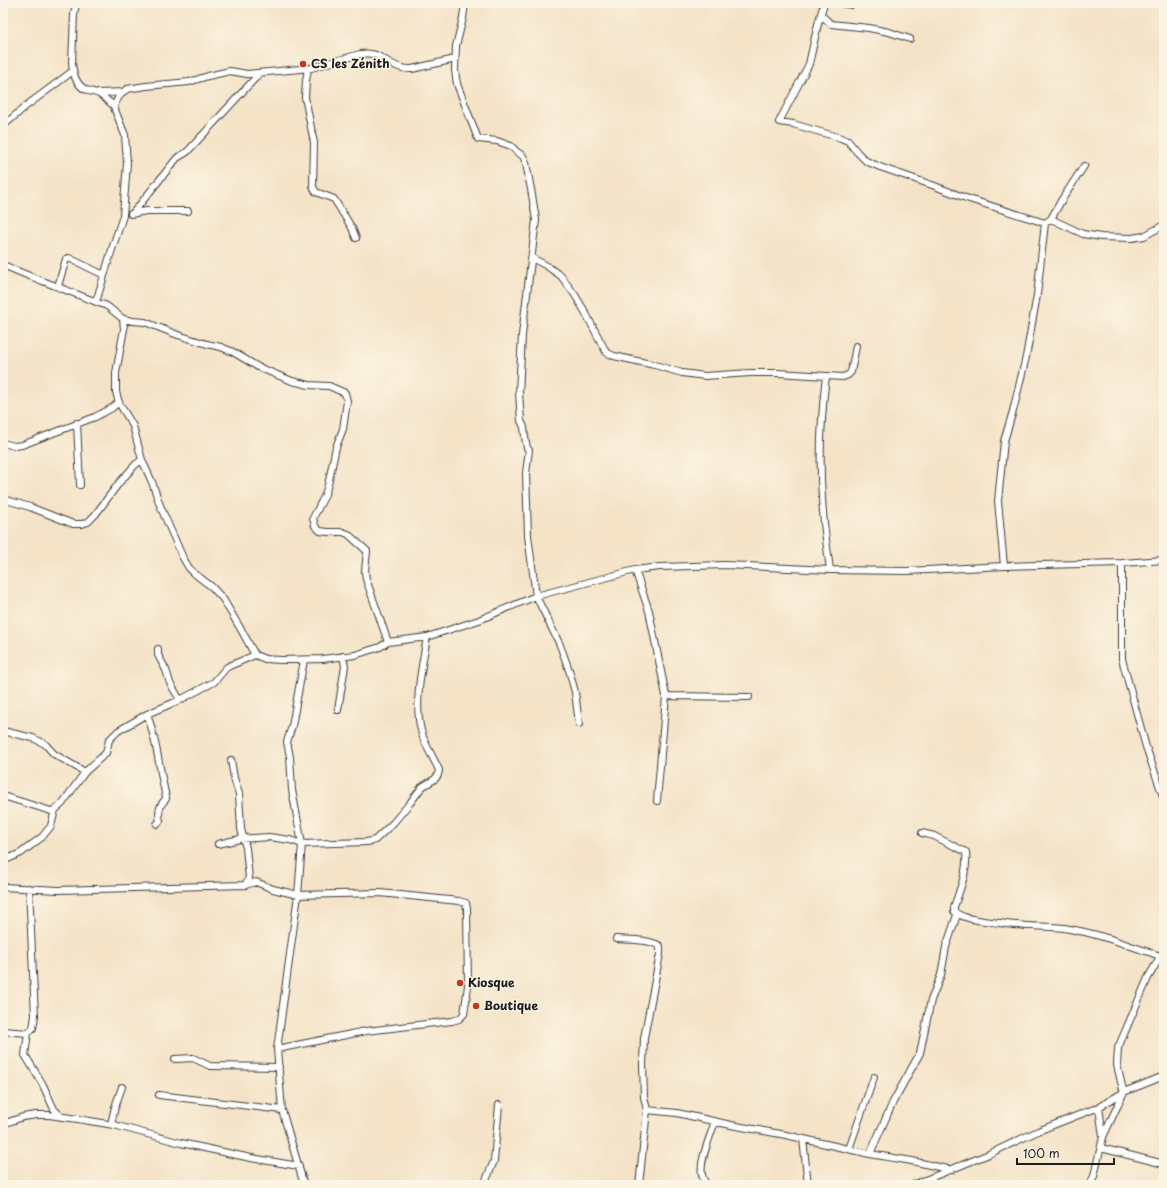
<svg xmlns="http://www.w3.org/2000/svg" width="1167" height="1188" viewBox="0 0 1167 1188" font-family="'Playpen Sans',sans-serif">
<rect width="100%" height="100%" fill="#fcf5e5"/>
<filter id="ink" filterUnits="userSpaceOnUse"><feTurbulence type="fractalNoise" baseFrequency=".025" numOctaves="2"/><feDisplacementMap in="SourceGraphic" scale="8" xChannelSelector="R" yChannelSelector="G"/><feConvolveMatrix kernelMatrix="1 2 1 2 8 2 1 2 1" color-interpolation-filters="sRGB"/></filter>
<filter id="wash" filterUnits="userSpaceOnUse"><feTurbulence type="fractalNoise" baseFrequency=".012" numOctaves="4" result="noise"/><feDisplacementMap in="SourceGraphic" scale="16" xChannelSelector="R" yChannelSelector="G"/><feGaussianBlur stdDeviation="0.9" result="paint"/><feColorMatrix in="noise" values="0 0 0 0 0 0 0 0 0 0 0 0 0 0 0 0 0 1.4 0 .05"/><feComposite in="paint" operator="in"/></filter>
<g filter="url(#wash)">
<rect width="100%" height="100%" fill="#f4e3c7"/>
</g>
<g filter="url(#ink)">
<g fill="none" stroke-linecap="round" stroke-linejoin="round">
<g stroke="#3c3a36" stroke-width="8">
<path id="minor" d="M76 3 74 14 72 63C73 73 76 86 87 90 91 92 95 92 99 94 104 97 109 102 114 106
M465 3 463 18 456 46 455 70 457 84 478 139 497 141 511 146 517 152 523 156 526 163 532 195 536 220 522 335 519 393 521 421 524 427 525 437 527 448 529 450 526 473 527 503 528 536 536 596 560 645 569 670 575 692 579 724
M824 3 818 24 809 64 779 122 793 124 841 138 848 141 857 152 866 161 880 167 932 185 966 198 1045 223 1051 219 1061 201 1084 166
M841 3 851 5
M821 15 831 24 869 28 889 32 910 39
M308 68 306 81 305 97 314 143 313 187 316 192 334 199 352 228 356 238
M98 93 123 92
M3 126 26 106 73 71
M133 213 177 158 187 152 260 73
M131 214 146 211H188
M1051 219 1083 234 1101 237 1132 238 1144 236 1164 225
M532 258 547 266 561 276 575 295 584 310 606 352 614 356 655 365 682 373 705 376 750 373H778L843 377 848 375 851 372 856 346
M3 265 22 273 107 306 123 319 133 321 145 322 178 335 207 344 221 347 233 352 258 367 292 381 309 385 329 386 345 393 347 401 343 429 336 447 328 485 324 497 313 518 315 526 320 531 328 532H343L348 534 367 551 365 571 366 579 388 642
M58 286 66 259 69 258 104 275
M96 302 114 243 123 216 127 163 125 135 115 110 114 106 118 98 123 92 127 89 146 86 189 82 208 76 230 71 247 74 311 68 360 54C366 53 371 53 376 55 388 61 398 70 412 69L455 59
M826 376C821 417 819 457 822 498 823 522 827 546 830 570
M77 423 80 485
M3 443 14 446 22 445 95 417 112 408 119 402
M142 460 152 482 161 508 183 558 189 568 195 574 212 587 223 599 243 633 255 655
M3 499 30 507 73 524H82L88 522 95 515 119 483 136 464 142 460 133 426 119 403 116 392V373L124 329 123 319
M1122 563V659L1146 747 1164 799
M1004 566 998 501 1004 441 1013 411 1026 357 1037 295 1045 223
M635 570 649 611 666 696 657 801
M158 649V655L166 670 170 683 180 700
M666 696 749 697
M338 710 345 666 343 656
M147 714C157 740 159 769 166 797V799C159 805 158 813 160 821L157 824
M3 731 33 738 45 744 54 754 85 772
M231 760 234 778 239 794 241 829 246 848 249 878 245 885
M3 796 51 811 55 810
M922 833 934 836 966 852C968 871 960 889 954 907V911C963 920 987 921 1000 923 1021 927 1043 926 1064 928 1097 933 1128 945 1160 956
M218 844 240 839 269 837 290 840 302 844 367 842 375 840 393 823 410 803 422 787 435 779 438 775 439 770C434 759 426 747 422 734 413 705 422 666 427 637
M3 861 21 853 42 837 51 826 55 810 62 804 85 772 106 753 109 740 118 731 147 714 180 700 214 682 227 667 255 655 265 659 281 660 322 659 355 655 380 647 388 642 427 637 479 620 536 596 635 570 660 567 725 565 830 570 907 571 1004 566 1122 563 1164 560
M3 887 58 890 245 885 256 882 273 889 298 895 380 893 459 901 466 903 467 909 468 986 464 1014 459 1019 452 1021 366 1031 277 1049
M29 888 35 1016 33 1028 28 1033 25 1055 42 1083 54 1109 62 1117
M616 939C630 940 648 939 660 946V954L644 1038 643 1064 644 1097 647 1110 639 1185
M3 1031 28 1033
M175 1059 193 1058 210 1066 279 1067
M159 1095 282 1110
M647 1110 677 1113 731 1125 786 1135 870 1154 912 1161 952 1170
M3 1124 23 1117 36 1115H49L78 1119 114 1125 181 1143 251 1158 299 1166
M111 1124 115 1107 122 1087
M1103 1137 1124 1092 1122 1086 1117 1065 1118 1048 1148 978 1164 950
M803 1139 808 1185
M1101 1148 1164 1164
M849 1149 874 1077
M870 1154 893 1102 920 1053 931 1000 941 975 946 947 957 915
M304 1185 291 1141 282 1110 277 1049 298 895 302 844 292 790 290 757 287 742 292 726 304 660
M484 1185 494 1161 499 1105
M707 1185C705 1182 702 1178 702 1174 699 1161 711 1135 715 1121
M913 1185 989 1154 1038 1131 1099 1107 1124 1092 1164 1076
M1090 1185 1094 1176 1103 1137 1099 1107"/>
</g>
<use href="#minor" stroke="#fff" stroke-width="6"/>
</g>
</g>
<g fill="#c8321e" stroke="#fcf5e5" stroke-width="1.5">
<circle cx="303" cy="64" r="4"/>
<circle cx="460" cy="983" r="4"/>
<circle cx="476" cy="1006" r="4"/>
</g>
<g text-anchor="middle" stroke-width="3" stroke-linejoin="round" paint-order="stroke">
<g font-size="12" font-weight="bold" fill="#1c1c1c" stroke="#fcf5e5" text-anchor="start">
<text x="311" y="68">CS les Zénith</text>
<text x="468" y="987">Kiosque</text>
<text x="484" y="1010">Boutique</text>
</g>
</g>
<rect width="1167" height="1188" fill="none" stroke="#fcf5e5" stroke-width="16"/>
<path d="M1017 1158v6h97v-6" fill="none" stroke="#1c1c1c" stroke-width="2"/>
<text x="1023" y="1158" font-size="12" fill="#1c1c1c" stroke="#fcf5e5" stroke-width="3" paint-order="stroke">100 m</text>
</svg>
